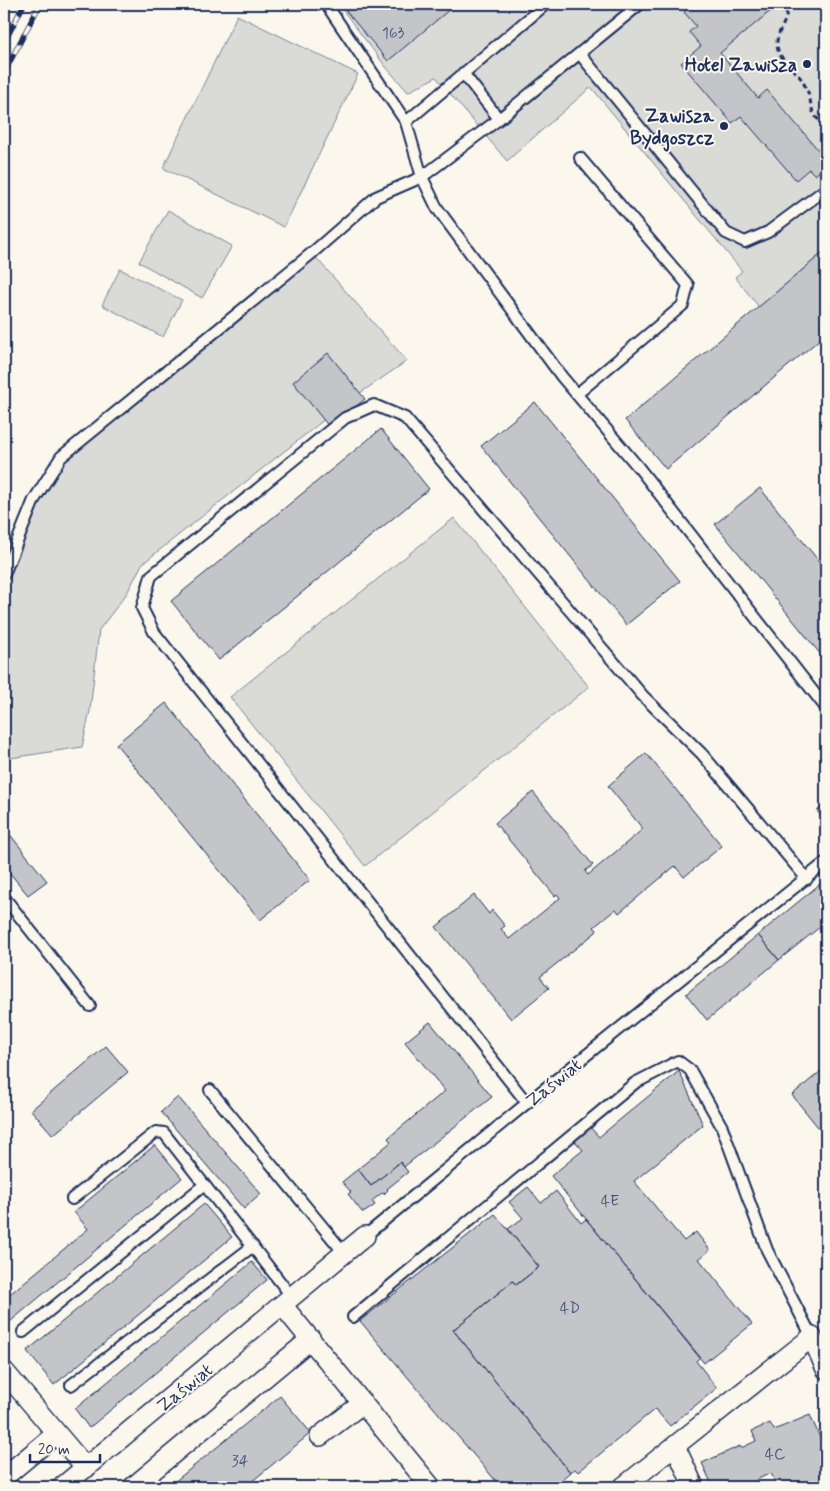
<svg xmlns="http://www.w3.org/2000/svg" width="830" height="1491" viewBox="0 0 830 1491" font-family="Mynerve,sans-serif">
<rect width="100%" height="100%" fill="#fbf7ec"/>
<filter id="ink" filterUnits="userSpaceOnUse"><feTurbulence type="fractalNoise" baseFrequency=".02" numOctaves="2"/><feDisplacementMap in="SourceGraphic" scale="10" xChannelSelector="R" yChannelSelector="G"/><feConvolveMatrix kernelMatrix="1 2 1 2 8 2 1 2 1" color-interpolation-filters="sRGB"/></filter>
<g filter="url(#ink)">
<path fill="#dadad7" stroke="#7a849a" d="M338 4H826V250L759 307 735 277 742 271 591 87 507 161 436 77 408 92 386 67Z
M237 15 358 74 284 227 163 168Z
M168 210 232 246 202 298 139 262Z
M312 253 407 361 344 404 142 564 127 593 99 630 90 711 82 747 4 759V574L34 500 61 457Z
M120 269 182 300 163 337 102 305Z
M454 518 589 687 365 866 230 697Z"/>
<path fill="#c3c5c9" stroke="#1b2f5e" d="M340 4H456L388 61Z
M694 4H779L720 53 758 98 767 90 826 159V166L815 175 809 169 796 180 741 116 732 123 681 63 701 46 689 32 696 26 684 12Z
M817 4H826V14Z
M826 250V334L666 469 625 420Z
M328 353 365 399 330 428 293 382Z
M535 402 680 581 626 625 481 446Z
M381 429 429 489 219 660 171 601Z
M760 488 826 570V661L715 524Z
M166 703 310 880 260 920 116 744Z
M646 753 722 846 684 877 675 866 619 913 616 909 594 927 597 930 596 932 540 977 549 988 511 1019 436 927 474 895 489 914 492 910 505 926 501 929 509 939 560 898 557 894 555 896 495 823 533 792 593 865 585 871 588 875 643 829 608 786Z
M826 803V822L817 811Z
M4 827 47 881 28 895 4 866Z
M826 879V922L779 960 758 935Z
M758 935 779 960 707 1020 686 994Z
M430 1022 492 1097 405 1166 404 1167 400 1162 371 1186 358 1169 391 1142 388 1138 445 1091 405 1042Z
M106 1046 128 1072 53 1135 31 1110Z
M826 1067V1137L792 1095Z
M679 1071 703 1125 634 1181 684 1241 696 1232 710 1250 699 1259 752 1324 704 1363 551 1176 583 1150 573 1139 589 1126 599 1137Z
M178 1097 261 1194 244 1209 161 1112Z
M155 1145 182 1178 5 1326 4 1324V1299L88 1229 74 1212Z
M400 1162 408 1172 387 1189 388 1190 384 1194 382 1193 372 1201 375 1205 365 1212H362L348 1194 351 1192 342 1182 358 1169 371 1186Z
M528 1187 541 1203 556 1191 581 1223 586 1219 700 1357 696 1361 717 1388 670 1426 655 1409 578 1472 575 1469 570 1472 453 1330 513 1281 516 1285 539 1267 508 1229 523 1218 509 1202Z
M204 1204 232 1237 54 1385 27 1351Z
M826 1205V1219L820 1211Z
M495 1214 539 1267 516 1285 513 1281 453 1330 570 1472 553 1487H501L360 1321Z
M252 1262 267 1280 89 1428 75 1409Z
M280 1396 311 1433 245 1487H168Z
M810 1415 826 1451V1487H777L771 1473 756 1480 757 1482 745 1487H713L702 1463 740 1446 741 1448 756 1441 752 1431 770 1423 774 1430Z
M357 1480 363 1487H348Z"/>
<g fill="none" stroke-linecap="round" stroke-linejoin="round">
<g stroke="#1b2f5e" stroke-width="14">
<path id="service" d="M326 4 406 122
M546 4 406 122 422 177 437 208 562 377 639 468 826 708
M580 54 726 233 745 242 768 232 826 189
M463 73 499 119 640 4
M577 394 683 305 688 285 580 158
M4 574 34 500 61 457 312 253 376 197 422 177 499 119
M4 897 90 1006
M210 1090 345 1254
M527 1103 154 632 142 608 151 576 345 418 374 405 405 418 643 696 702 754 807 879
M72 1199 156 1132 164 1133 292 1297
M365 1236 527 1103 826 862
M353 1317 635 1083 678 1061 690 1070 722 1127 767 1250 812 1337
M23 1332 204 1185
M71 1385 253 1246"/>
</g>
<g stroke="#1b2f5e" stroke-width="22">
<path id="minor" d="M283 1306 431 1487
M4 1371 86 1468
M320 1436 363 1403
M675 1446 694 1487
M4 1477 56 1434
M62 1487 365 1236
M133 1487 311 1339
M623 1487 812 1337 826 1369"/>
</g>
<path stroke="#1b2f5e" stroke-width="3" stroke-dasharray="5 4" stroke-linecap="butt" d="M784 4C793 18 776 29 777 44 777 57 790 66 798 75 802 79 804 84 806 88 813 100 808 119 826 123"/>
<use href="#service" stroke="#fbf7ec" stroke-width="10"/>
<use href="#minor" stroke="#fbf7ec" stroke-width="19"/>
<g stroke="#1b2f5e" stroke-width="5.5">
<path id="rail" d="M4 43 24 4
M4 73 40 4"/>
</g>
<use href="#rail" stroke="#fbf7ec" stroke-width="4" stroke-dasharray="11" stroke-linecap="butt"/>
</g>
</g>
<g fill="#1b2f5e" stroke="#fbf7ec" stroke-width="2">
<circle cx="807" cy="64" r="5"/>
<circle cx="724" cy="126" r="5"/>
</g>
<g text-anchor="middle" stroke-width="4" stroke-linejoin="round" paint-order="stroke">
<g font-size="16" fill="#455479">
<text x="393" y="38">163</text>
<text x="610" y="1206">4E</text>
<text x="570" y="1313">4D</text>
<text x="775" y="1459">4C</text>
<text x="240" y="1466">34</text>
</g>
<g font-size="19" font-weight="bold" fill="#1b2f5e" stroke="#fbf7ec" text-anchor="end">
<text x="797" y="71">Hotel Zawisza</text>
<text x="714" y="122">Zawisza<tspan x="714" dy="22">Bydgoszcz</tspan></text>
</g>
<g font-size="19" fill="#1b2f5e" stroke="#fbf7ec">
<text transform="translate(553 1082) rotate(-39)" y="7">Zaświat</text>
<text transform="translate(184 1387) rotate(-39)" y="7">Zaświat</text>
</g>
</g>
<rect width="830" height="1491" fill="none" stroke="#fbf7ec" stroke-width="20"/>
<rect x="10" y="10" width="810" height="1471" fill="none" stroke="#1b2f5e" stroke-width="2" filter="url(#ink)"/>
<path d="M30 1454v8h70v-8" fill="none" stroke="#1b2f5e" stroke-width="2.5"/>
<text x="38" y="1454" font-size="15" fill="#1b2f5e" stroke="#fbf7ec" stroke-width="4" paint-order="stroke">20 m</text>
</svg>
